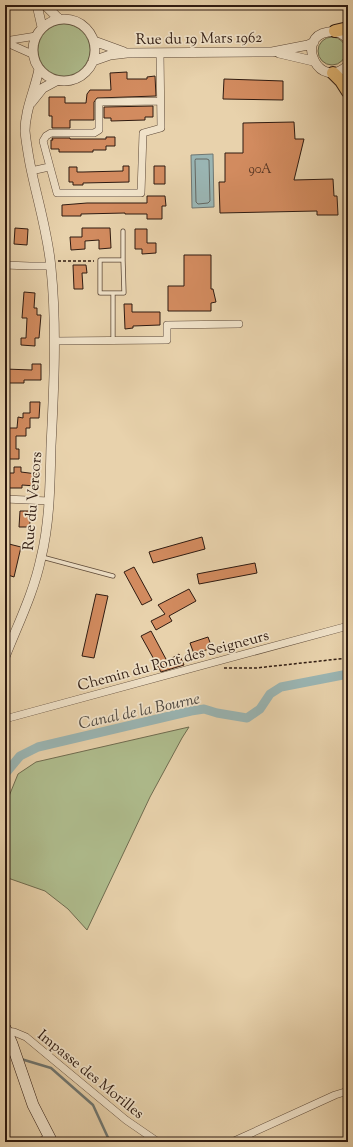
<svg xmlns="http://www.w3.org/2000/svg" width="353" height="1147" viewBox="0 0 353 1147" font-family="'Sorts Mill Goudy',serif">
<rect width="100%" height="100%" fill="#e8d2ac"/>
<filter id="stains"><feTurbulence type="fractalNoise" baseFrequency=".005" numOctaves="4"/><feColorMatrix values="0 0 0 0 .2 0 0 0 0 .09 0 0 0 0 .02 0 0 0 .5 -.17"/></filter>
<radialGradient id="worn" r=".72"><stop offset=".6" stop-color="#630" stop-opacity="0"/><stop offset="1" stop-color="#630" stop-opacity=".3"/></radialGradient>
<path fill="#afbd8e" stroke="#6f6c50" d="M38 50a26 26 0 1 1 52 0a26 26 0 1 1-52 0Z
M318 51a14 14 0 1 1 28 0a14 14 0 1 1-28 0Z
M189 727 182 738 150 797 87 930 68 909 45 891 5 877V806L18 774 36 762Z"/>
<path fill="#9ab5b3" stroke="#6f7772" d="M213 154 214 207 192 208 191 155Z"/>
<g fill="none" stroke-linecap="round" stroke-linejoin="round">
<path stroke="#646862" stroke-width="1" d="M196 159H207L209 160 210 201 208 203 198 204 196 202 195 161Z"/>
<path stroke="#6f7772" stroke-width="2.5" d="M5 1054 13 1057
M21 1059 51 1068 93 1105 110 1142"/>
<path stroke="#9ab5b3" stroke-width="9" d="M5 774 20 756 38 747 191 711 204 709 217 713 247 718 260 709 270 694 281 687 348 674"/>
</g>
<path fill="#d28b5f" stroke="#2f1b11" d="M127 72V79H147V77L155 76 156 96 97 98 94 102V120H70V128H52V116H49V97H65V103H86L87 94 90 90H111L110 73Z
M224 79 283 81V100L223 99Z
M153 106V117H145V120L111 121V118H104V107Z
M294 122 295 139H304L294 180 333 179 334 196H337L338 215H317V211L220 213 219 182H225V153H243V123Z
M106 137H115V146H106V150H93V152H59V149H51V140H53L52 138H70V139H106Z
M123 166H129V182L83 183V185H73V182H69V167H77V172H83L123 171Z
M154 166H165V184H154Z
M147 196H165L166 206H162V219H147V214H125V213L81 214V216H62V205L87 203H147Z
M15 228 28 229 27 245 14 244Z
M82 228H110L111 248 99 249V240L85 241V249L71 250 70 237H82Z
M135 229H147V243H156V253L142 254V249H135Z
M184 255H211V289H213L216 302 211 303V311H168V286H184Z
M73 265H86L87 273H82L83 289H74Z
M24 292 35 293 34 308H37V315H41L39 338H35V346L21 345V338H26L27 318H22Z
M124 304H132V312H160V325L133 326V328L125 329Z
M32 364H41V380H24V383H5V369L32 370Z
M30 402H40L39 418H30V428H26V436H16V449H19V459H5V428H17L18 417 23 418V413H30Z
M14 467H21V472L37 474 36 486 22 485V488H5V473H14Z
M20 511H30V527H19Z
M202 537 205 549 153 563 149 552Z
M9 544 21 547 14 577 5 574V549L8 550Z
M255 563 257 573 199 584 197 574Z
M134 567 152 600 142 605 124 572Z
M189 589 196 601 169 616 172 621 156 630 151 621 165 614 158 605Z
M96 594 108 596 94 658 82 656Z
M151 631 167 661 179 654 184 665 161 672 141 636Z
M208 637 212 648 194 654 190 643Z"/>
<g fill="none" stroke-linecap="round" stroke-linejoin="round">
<g stroke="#5d4938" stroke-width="5">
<path id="service" d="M123 231V260
M113 293H100V260H123L124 293H113V341
M42 557 113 576"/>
</g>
<g stroke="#5d4938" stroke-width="8">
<path id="minor" d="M5 41 36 36
M5 42 32 54
M160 101 99 102V130L94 133H51L46 136 43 141 57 193H141L143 133 161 128 160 53
M31 171 49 167
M5 265 30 266H51
M54 341 167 340V325L239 324
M5 499 49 501
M5 719 348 626
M6 1031 14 1032 26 1037 126 1120 158 1142
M39 1142 50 1137
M232 1142 335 1095 348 1091"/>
</g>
<g stroke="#5d4938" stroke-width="10">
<path id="tertiary" d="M37 5 42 27
M45 5 59 19
M33 50a31 31 0 1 1 62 0a31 31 0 1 1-62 0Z
M348 39C343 34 336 30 328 32 294 37 319 93 348 65
M94 41 124 52
M279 53 313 61
M93 61 110 55 127 53 272 52 308 45 314 42
M31 103 43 88 56 81
M5 657C18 624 34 592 41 558 50 522 50 483 51 446 54 387 57 327 51 268 48 233 37 199 30 164 28 153 26 142 25 131 25 109 35 90 39 69"/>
</g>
<g stroke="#2f1b11" stroke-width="12">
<path id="secondary" d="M5 1028 12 1044 33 1105 52 1142"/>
</g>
<g stroke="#2f1b11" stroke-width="14">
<path id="trunk" d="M335 31 348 28
M333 73 341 81 348 92"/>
</g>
<path stroke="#2f1b11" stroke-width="1.5" stroke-dasharray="3 2" stroke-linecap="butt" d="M58 261H94
M224 668H256L348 658"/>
<use href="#service" stroke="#f0e2c9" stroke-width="3.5"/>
<use href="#minor" stroke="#f0e2c9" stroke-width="7"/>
<use href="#tertiary" stroke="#f0e2c9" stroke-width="9"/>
<use href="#secondary" stroke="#f0e2c9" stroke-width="11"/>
<use href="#trunk" stroke="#e4b976" stroke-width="12"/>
</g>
<g text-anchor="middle" stroke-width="3.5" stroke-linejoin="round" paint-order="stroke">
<g font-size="13" fill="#583724">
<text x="260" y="173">90A</text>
</g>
<g font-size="15" fill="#2f1b11" stroke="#f0e2c9">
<text transform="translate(199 38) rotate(-1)" y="5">Rue du 19 Mars 1962</text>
<text transform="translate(32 501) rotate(-85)" y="5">Rue du Vercors</text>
<text transform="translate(173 660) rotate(-15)" y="5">Chemin du Pont des Seigneurs</text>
<text transform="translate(91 1074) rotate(39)" y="5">Impasse des Morilles</text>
</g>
<g font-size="16" font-style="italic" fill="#4f4942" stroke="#f0e2c9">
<text transform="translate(139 710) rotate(-12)" y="6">Canal de la Bourne</text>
</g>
</g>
<rect width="353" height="1147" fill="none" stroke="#e8d2ac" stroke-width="20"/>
<rect x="6" y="6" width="341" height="1135" fill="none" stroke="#2f1b11" stroke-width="2"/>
<rect x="10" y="10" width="333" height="1127" fill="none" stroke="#2f1b11"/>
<rect width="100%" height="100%" filter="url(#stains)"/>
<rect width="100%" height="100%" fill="url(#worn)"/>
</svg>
